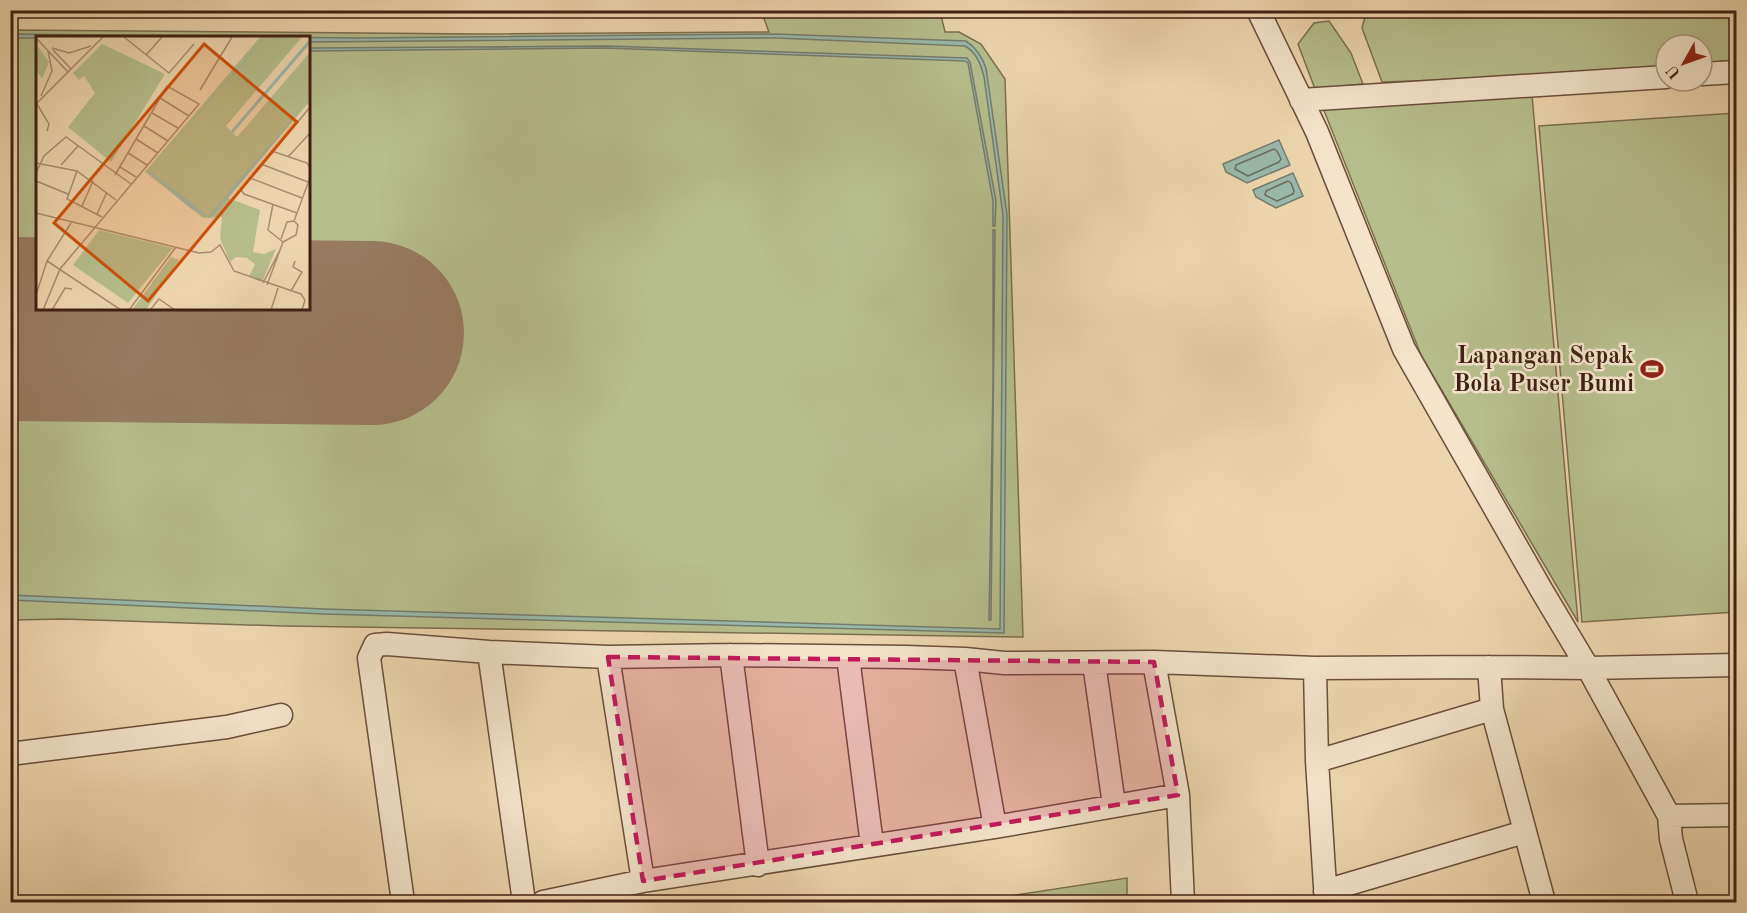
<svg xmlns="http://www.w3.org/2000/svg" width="1747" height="913" viewBox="0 0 1747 913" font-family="'Old Standard TT',serif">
<rect width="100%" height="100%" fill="#edd6ae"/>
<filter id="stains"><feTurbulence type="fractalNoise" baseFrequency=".00333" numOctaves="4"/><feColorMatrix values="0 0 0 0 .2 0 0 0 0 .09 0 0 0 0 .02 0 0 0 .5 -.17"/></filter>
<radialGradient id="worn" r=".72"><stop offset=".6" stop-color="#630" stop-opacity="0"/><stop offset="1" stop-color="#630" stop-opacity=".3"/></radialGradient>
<path fill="#b6be8c" stroke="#7b6f50" stroke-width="1.5" d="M1418 10 1736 11V60L1702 63V45H1666V66L1531 77 1382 82 1362 28 1365 17Z
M761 11H940L945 32H959L981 44 1005 79 1023 637 283 626 63 619 11 620V391L370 394 373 271 309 270V38H38L37 267H11V30L477 34 769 32Z
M1329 21 1351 53 1363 84 1315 89 1298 44 1314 23Z
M1532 95 1578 622 1421 355 1323 108Z
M1736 113V612L1582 622 1539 126Z
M1127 878V902H971Z"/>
<path fill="#99b9ab" stroke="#757c6e" stroke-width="1.5" d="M10 34 357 38 776 34 966 41C977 48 982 57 986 68L1007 215 1004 633 324 614 11 600V595L324 609 1000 629 1003 215 984 77C981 65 977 53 965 46L776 38 309 42V38H11Z
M606 46 967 58 970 62 996 201 995 226H993V201L968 63 965 61 605 48 309 51V48Z
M1279 140 1290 165 1247 183 1226 172 1223 164Z
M1293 173 1303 196 1276 208 1256 197 1253 190Z
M993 230H995L991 620H989L993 382Z"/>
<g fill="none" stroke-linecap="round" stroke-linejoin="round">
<path stroke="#6c6c5f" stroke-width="1.5" d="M1274 149 1277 151 1281 159 1279 162 1248 176 1235 169 1236 165Z
M1288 181 1291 183 1294 191 1293 194 1277 201 1265 195 1266 191Z"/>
<path stroke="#967b60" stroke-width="184" d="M10 329 372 333"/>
<g stroke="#6b4e3a" stroke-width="25">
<path id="minor" d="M1258 10 1317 132 1404 349 1542 591 1588 668 1669 816 1671 839 1687 902
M1702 74 1736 72
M1301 100 1666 77
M489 652 524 902
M731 655 758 865
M608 657 643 881
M848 657 872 845
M965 659 995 827
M1154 662 1178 795 1183 902
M1094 663 1114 805
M1489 667 1492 709 1544 902
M1315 668 1317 761 1326 902
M10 754 227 727 281 715
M1317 761 1492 709
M1669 816 1736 815
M1325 891 1514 835
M403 902 369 658 375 645 387 644 489 652 608 657 731 655 906 657 965 659 1004 663 1154 662 1315 668 1489 667 1588 668 1736 665
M543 902 643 881 995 827 1178 795"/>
</g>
<use href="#minor" stroke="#f3e4ca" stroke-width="22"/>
</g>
<path fill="#c2185b" fill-opacity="0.2" stroke="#c2185b" stroke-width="4.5" stroke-dasharray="12 8" stroke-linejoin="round" d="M608 657 1154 662 1178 795 643 881Z"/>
<defs>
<g id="stadium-bare" transform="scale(1.8)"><path d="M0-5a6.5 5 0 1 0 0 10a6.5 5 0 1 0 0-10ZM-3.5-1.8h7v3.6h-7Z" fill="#8f2418" stroke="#f3e4ca" stroke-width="2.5" paint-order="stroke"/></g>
</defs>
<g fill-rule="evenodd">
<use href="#stadium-bare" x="1652" y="369"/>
</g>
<g text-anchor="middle" stroke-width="5" stroke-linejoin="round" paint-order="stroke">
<g font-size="24" font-weight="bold" fill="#402013" stroke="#f3e4ca" text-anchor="end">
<text x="1634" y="363">Lapangan Sepak<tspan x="1634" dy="28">Bola Puser Bumi</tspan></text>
</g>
</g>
<g transform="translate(36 36)">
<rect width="274" height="274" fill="#edd6ae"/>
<path d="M224 1H266L190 90 201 101 274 16V65L192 162 224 174 217 216 228 218 240 213 226 246 213 241 219 228 211 222 200 221 194 226 184 202 186 181 167 182 109 136ZM0 8 13 26 6 43 0 34ZM66 8 129 38 75 126 32 91 59 57 48 40 43 44 37 37ZM63 194 137 212 92 267 37 229ZM135 221 143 224 110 274H96Z" fill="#b6be8c"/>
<path d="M229 1 208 27 112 134 153 170 113 134 172 180 274 62 191 163 174 182 170 181 153 171 111 135Z" fill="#99b9ab"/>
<path fill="none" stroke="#99b9ab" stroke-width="3" d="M196 96 275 4"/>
<path fill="none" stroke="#a88d70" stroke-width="1.5" d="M88 1 133 37 158 8M0 2 32 36M16 12 33 17 55 10M17 14 35 33M110 19 126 1M164 54 196 1M5 60 16 35 12 15M124 62 153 80M0 68 67 1M1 68 13 88 11 95M116 77 142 92M108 90 132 105M100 103 122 117M236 115 271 127 275 134M92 117 111 129M252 121 275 96M0 127 41 135 80 164M225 128 272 146M25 129 42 110M84 131 100 141M41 135 31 163 66 181M0 137 8 120 30 101 95 148M214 142 266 162M0 145 32 158M237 168 232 194 247 206M46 170 57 145M0 177 163 217 175 216 184 209 198 235 265 258 269 264 266 274M261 177 208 158 205 154 275 70M61 178 71 156M35 187 11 225 85 274M245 203 251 186 258 185M247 206 260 199 262 189 258 185 275 139M227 247 245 212M231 249 247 206M255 255 266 236 257 231 259 225M0 259 11 225M7 274 24 233 163 68 131 50 79 139M16 274 29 252 36 253M93 274 140 211M114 274 123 263 139 274M235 274 242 252"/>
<path fill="#cf500d" fill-opacity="0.15" stroke="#cf500d" stroke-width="3" d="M168 8 261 86 112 265 18 187Z"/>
<rect width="274" height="274" fill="none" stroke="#402013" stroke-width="3"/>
</g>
<rect width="1747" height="913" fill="none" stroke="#edd6ae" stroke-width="36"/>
<rect x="12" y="12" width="1723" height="889" fill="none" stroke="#402013" stroke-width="3"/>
<rect x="18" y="18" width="1711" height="877" fill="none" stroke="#402013" stroke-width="1.5"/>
<g transform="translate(1684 63) rotate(230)"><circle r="28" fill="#f3e4ca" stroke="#ab9681" stroke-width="1.5"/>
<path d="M0-4.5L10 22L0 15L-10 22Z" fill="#8f2418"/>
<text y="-9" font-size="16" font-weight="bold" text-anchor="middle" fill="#402013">U</text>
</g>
<rect width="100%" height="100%" filter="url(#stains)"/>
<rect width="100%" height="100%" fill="url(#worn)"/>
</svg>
